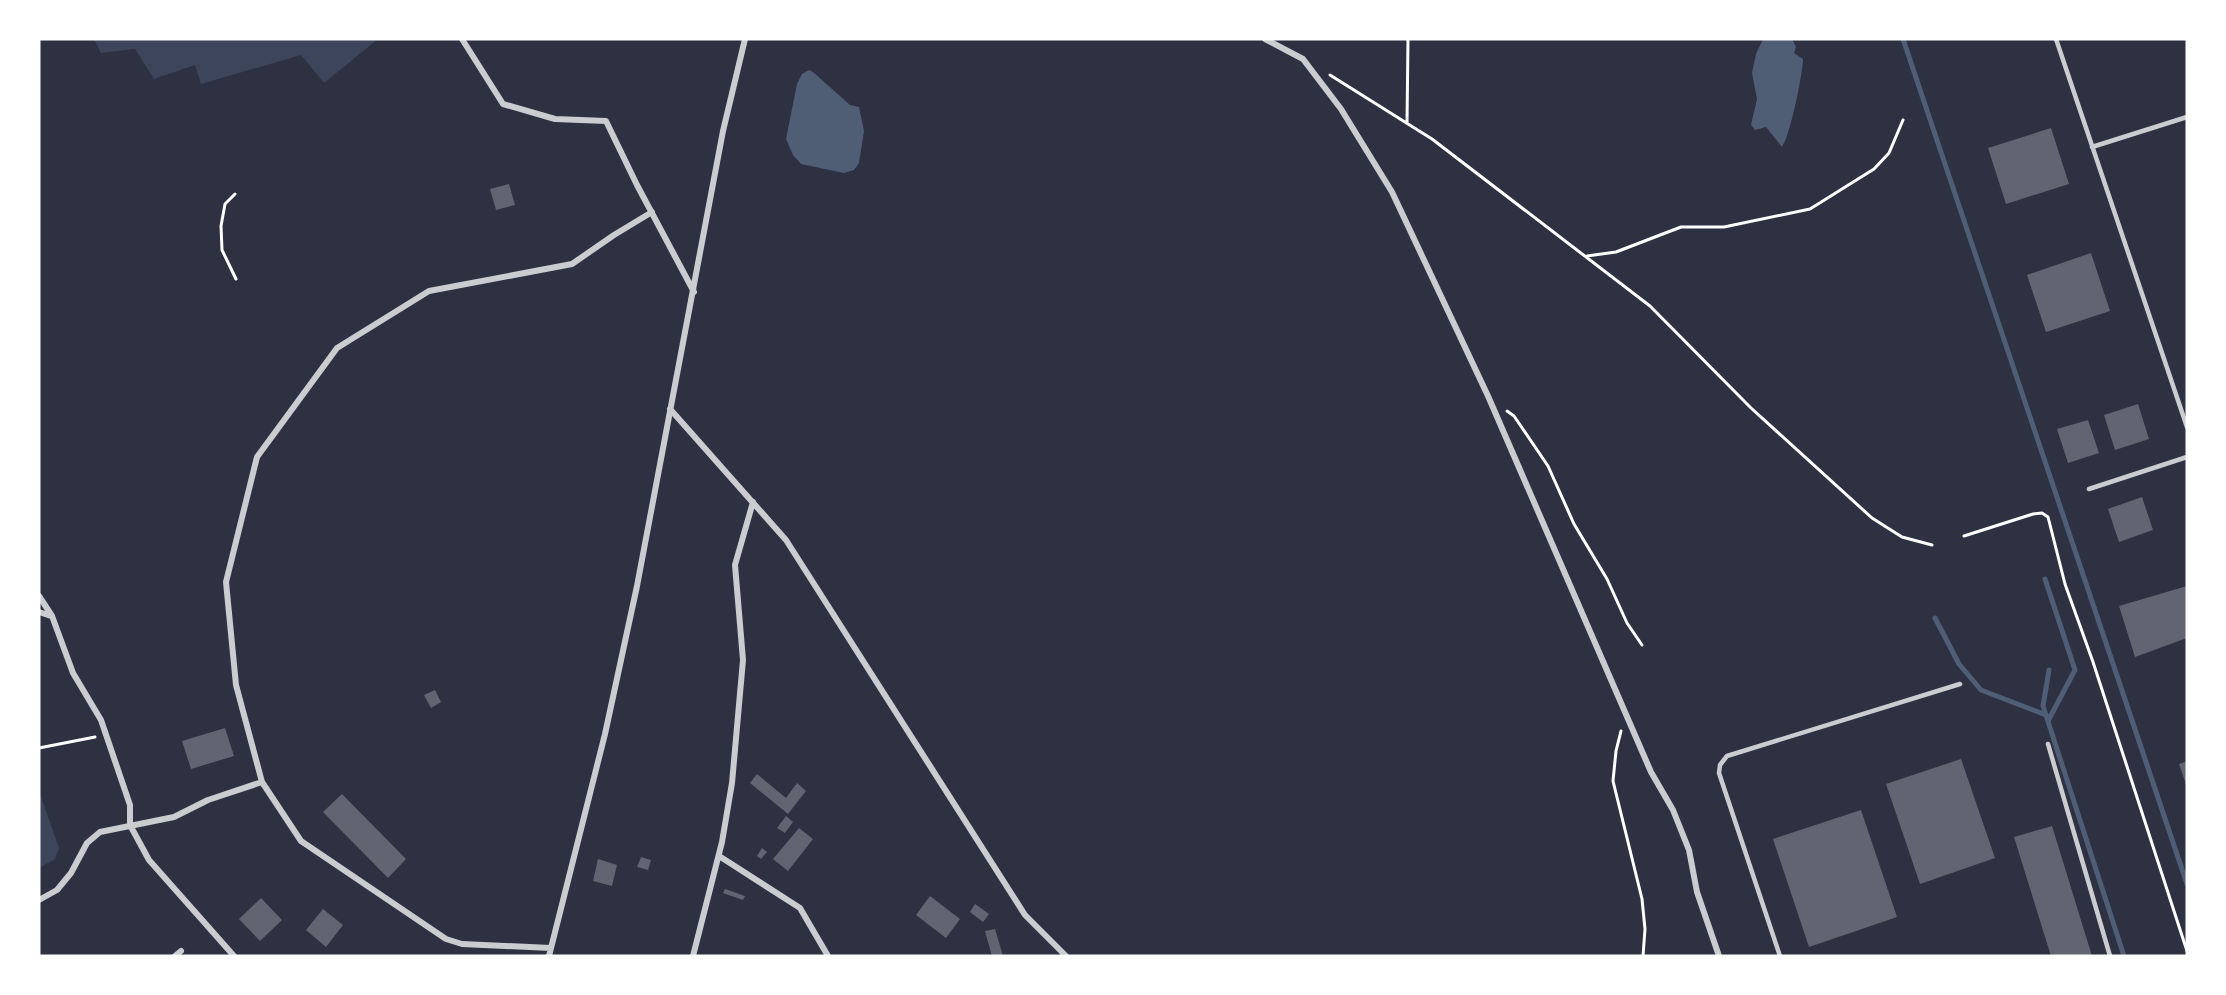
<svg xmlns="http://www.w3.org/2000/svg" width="2226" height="995" viewBox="0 0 2226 995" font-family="'Work Sans',sans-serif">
<rect width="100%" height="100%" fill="#2d3142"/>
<path fill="#3c4559" d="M94 39H378L324 83 301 55 201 84 195 65 154 79 135 49 101 53Z
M39 791 59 848 55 859 39 868Z"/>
<path fill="#4f5d75" d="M1763 39H1792L1796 47 1794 53 1803 59C1803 73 1790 137 1782 147L1766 127 1755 130 1751 125 1757 99 1752 73 1756 54Z
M809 70 813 72 850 105 859 107 864 131 859 163 854 170 844 173 801 164 793 155 786 139 797 84 802 74Z"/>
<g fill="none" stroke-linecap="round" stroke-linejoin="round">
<path stroke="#4f5d75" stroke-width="5" d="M1903 39 2187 884
M2045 579 2075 670 2048 721
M1935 618 1959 664 1981 690 2046 715
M2049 670 2043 706 2124 956"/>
</g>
<path fill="#626471" d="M2051 128 2069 184 2006 204 1988 148Z
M509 184 515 205 496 210 490 189Z
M2091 253 2110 311 2046 332 2027 275Z
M2138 404 2149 439 2115 450 2104 415Z
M2088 420 2099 453 2068 463 2057 429Z
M2142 497 2153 530 2119 542 2108 509Z
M2187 586V638L2135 657 2119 606Z
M435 690 441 702 431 708 424 695Z
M225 728 234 756 191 769 182 741Z
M1961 759 1995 858 1920 884 1886 784Z
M2187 761V787L2179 764Z
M757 774 786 798 797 783 806 791 788 814 750 783Z
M342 794 406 859 388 878 323 812Z
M1861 810 1897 917 1809 947 1773 839Z
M786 816 793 822 785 833 777 828Z
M2052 826 2092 956H2051L2014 837Z
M799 828 813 839 788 871 773 859Z
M762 848 767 852 761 859 757 856Z
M641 857 651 860 648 870 637 867Z
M598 859 617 865 612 886 593 881Z
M725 889 745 896 743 900 723 893Z
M930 896 960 919 946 938 916 915Z
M261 898 282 920 260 941 239 919Z
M975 904 989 914 983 922 970 912Z
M323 909 343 925 326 947 306 930Z
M995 929 1003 956H992L985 931Z"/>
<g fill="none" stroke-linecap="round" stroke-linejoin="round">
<path stroke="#fff" stroke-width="3" d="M1330 75 1432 139 1650 306 1751 408 1872 518 1902 537 1932 545
M1407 123 1408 39
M235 194 225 204 221 226 222 250 236 279
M1587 256 1616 252 1681 227H1724L1810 209 1874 169 1889 153 1903 120
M1507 411 1514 416 1548 466 1574 524 1607 579 1627 623 1642 645
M1964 536 2033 514 2042 513 2048 517 2065 584 2093 662 2187 951
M1621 731 1616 751 1613 781 1642 899 1645 929 1643 956
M39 748 95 737"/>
<path stroke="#caccd0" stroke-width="4.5" d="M2056 39 2187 427
M2092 147 2187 117
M2089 489 2187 457
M2048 744 2110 956
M1780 956 1719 773 1720 765 1727 756 1960 684"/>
<path stroke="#caccd0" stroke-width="6" d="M462 39 503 104 555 119 606 121 637 185 694 292
M1265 39 1303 59 1341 109 1392 192 1488 396 1651 772 1673 810 1689 850 1697 892 1719 956
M670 409 786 540 1025 915 1066 956
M39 596 52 616 73 673 101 720 130 805V825L149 860 234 956
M39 612 51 616
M719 856 800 908 828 956
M39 900 57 890 71 873 87 843 100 832 174 817 208 800 262 782
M551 948 462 944 446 939 301 841 262 782 236 685 226 582 257 457 337 348 429 291 572 264 614 235 652 212
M175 956 181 951
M549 956 605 734 637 586 723 131 745 39
M693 956 722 842 732 783 743 660 735 565 753 502"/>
</g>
<rect width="2226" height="995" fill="none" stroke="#ffffff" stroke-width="81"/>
</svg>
